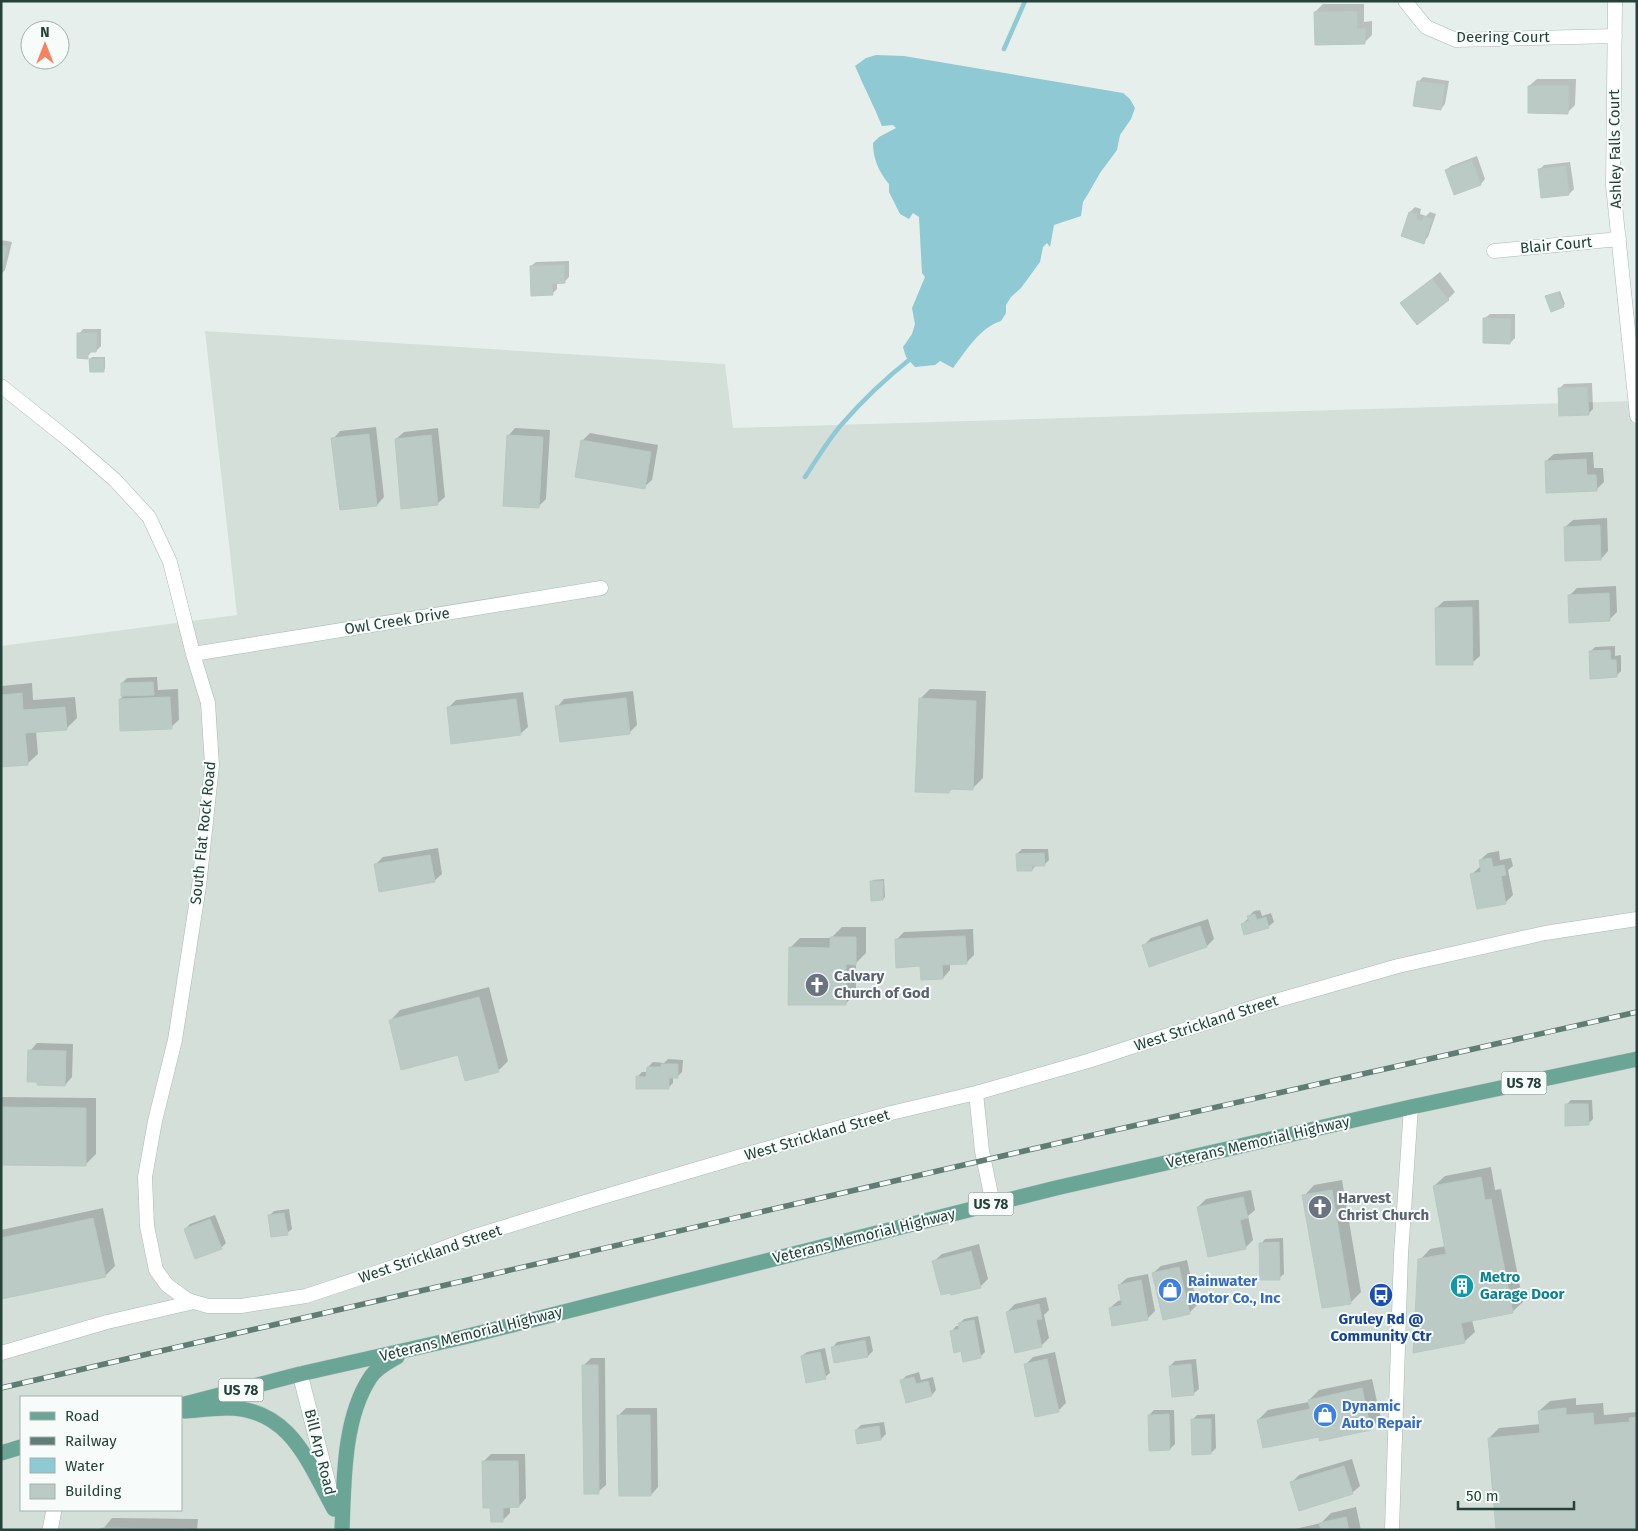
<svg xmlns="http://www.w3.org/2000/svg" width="1638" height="1531" viewBox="0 0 1638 1531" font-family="'Fira Sans',sans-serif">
<rect width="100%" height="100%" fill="#e6efeb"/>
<path fill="#d4dfda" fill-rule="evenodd" d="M205 331 725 364 733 428 1635 401 1637 416V1530H1V646L237 615ZM21 1397H181V1510H21Z"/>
<path fill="#8ec9d4" d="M876 55 904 56 1123 93 1130 99 1135 108 1131 119 1120 135 1117 150 1100 173 1088 194 1083 202 1081 216 1054 225 1050 247 1047 243 1043 247 1040 262 1021 288 1011 297 1006 305V313L1001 321C979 328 967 350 953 368L940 361 935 365 915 367 906 357 903 347 912 334 915 324 912 308 925 277 922 273 919 217 913 213 909 219 900 214 889 192V184C879 172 873 159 873 143L879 137 896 128 893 125 882 126C874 106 864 87 855 66L866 58Z"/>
<path fill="#0003" d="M1323 4H1364V22L1372 21V35L1364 43 1315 12Z
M1423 77 1449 81 1445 104 1441 109 1418 82Z
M1537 79H1576L1575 105 1568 112 1529 86Z
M1477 156 1485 179 1481 184 1455 193 1446 170 1451 166Z
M1570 162 1574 189 1569 194 1539 170 1544 165Z
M1415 207 1421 209 1420 214 1426 216 1430 212 1436 214 1428 237 1423 242 1403 236 1410 212Z
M1 240 12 242 5 270 1 274Z
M569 261V277L564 282H557V289L552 294 531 266 536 262Z
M1440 272 1455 292 1448 299 1402 303Z
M1560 291 1565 304 1563 306 1547 297Z
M1490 314H1515V338L1510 343 1485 318Z
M83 329H101V346L96 351H92L87 357 79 334Z
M92 357H105V369L103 371 90 359Z
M1592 383 1593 409 1588 414 1559 389 1564 384Z
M376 427 384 497 377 505 333 439 340 431Z
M438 428 445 497 437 504 396 439 404 432Z
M515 428 550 430 546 499 538 507 508 436Z
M590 433 658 445 652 480 644 487 582 441Z
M1593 452 1594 468H1603L1604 482 1596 490 1546 461 1554 454Z
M1607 518 1608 551 1601 559 1565 527 1573 520Z
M1616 586 1617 612 1609 620 1569 596 1577 588Z
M1479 600 1480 656 1472 663 1436 608 1444 601Z
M1615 646V656L1621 655V671L1616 676 1590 652 1595 647Z
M157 677 158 690 178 689 179 720 171 727 120 699 125 694 122 683 127 678Z
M32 683 33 700 75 697 77 718 66 729 36 731 38 754 27 764 1 766V686Z
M930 689 986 691 983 778 972 789 953 788 949 792 920 699Z
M633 691 637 725 629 733 557 707 564 699Z
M523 692 528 727 520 734 448 708 456 700Z
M438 848 442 874 434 881 375 865 383 857Z
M1022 849H1048L1049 860 1044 865H1036L1032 870 1017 854Z
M1499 851 1500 860 1511 858 1513 866 1508 870 1513 895 1505 903 1472 874 1481 866 1480 860 1488 853Z
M884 879 885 897 883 899 871 882 873 880Z
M1260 910 1262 916 1271 913 1274 922 1269 926 1245 933 1242 924 1249 918V916L1254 911Z
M1208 919 1214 939 1207 946 1144 945 1151 938Z
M842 927H866V953L856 963V994L845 1004 790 948 800 938H831Z
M973 929 974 955 966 963H950V970L943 978 922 965 896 940 904 932Z
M489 987 508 1061 498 1071 390 1021 400 1010Z
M37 1043 73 1044 72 1077 65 1085 30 1051Z
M668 1059 683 1060 682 1072 677 1077H673V1083L668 1088 637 1077 642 1072H648V1067L653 1062 664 1063Z
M1 1097 96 1098V1154L85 1165 1 1164Z
M1571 1100H1592L1593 1119 1588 1124 1566 1105Z
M1491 1167 1495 1190 1501 1189 1523 1302 1512 1312 1472 1320 1475 1332 1464 1342 1420 1260 1430 1249 1446 1246 1434 1186 1445 1176Z
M1342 1180 1361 1292 1351 1302 1323 1307 1304 1196 1314 1185Z
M1251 1190 1255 1210 1248 1216 1253 1240 1246 1247 1198 1207 1206 1199Z
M103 1208 115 1266 105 1276 1 1298V1230Z
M289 1209 292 1229 287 1233 269 1216 274 1211Z
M215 1215 226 1243 221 1248 185 1229 190 1224Z
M1283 1238 1284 1274 1279 1278 1261 1244 1265 1239Z
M979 1244 988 1279 980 1287 934 1261 942 1254Z
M1187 1260 1197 1305 1190 1312 1164 1319 1153 1273 1161 1266Z
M1148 1274 1155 1311 1148 1318 1113 1325 1110 1308 1118 1301 1122 1300 1119 1285 1127 1278Z
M1046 1297 1049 1310 1044 1315 1049 1338 1041 1346 1007 1312 1015 1304Z
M978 1316 985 1352 980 1357 962 1350 952 1331 956 1326H960L959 1324 964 1319Z
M870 1336 873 1351 868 1356 835 1362 833 1347 837 1342Z
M825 1348 830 1373 825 1377 802 1356 807 1352Z
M1055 1352 1066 1403 1058 1411 1026 1364 1033 1357Z
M591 1358H605L606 1485 598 1492 584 1365Z
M1196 1359 1199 1389 1194 1393 1170 1366 1175 1361Z
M919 1372 921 1380 933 1377 936 1390 932 1395 901 1381 906 1376Z
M1372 1379 1381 1419 1370 1429 1320 1435 1258 1420 1268 1410 1309 1402V1400L1319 1390Z
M1576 1398V1405L1603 1403 1604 1415 1637 1412V1530L1489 1438 1499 1428 1541 1424 1539 1411 1550 1401Z
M626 1408H657L658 1487 651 1495 618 1416Z
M1154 1410H1174L1175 1444 1170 1449 1149 1415Z
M1215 1414 1216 1448 1211 1453 1192 1420 1197 1415Z
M884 1422 886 1434 881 1439 856 1430 861 1425Z
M491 1454H525L526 1498 519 1506H510V1513L503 1520 492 1506 483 1462Z
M1352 1459 1360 1486 1352 1493 1291 1483 1299 1475Z
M1356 1507 1361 1530H1291L1321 1523 1331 1513Z
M112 1518 198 1519 197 1530H102Z"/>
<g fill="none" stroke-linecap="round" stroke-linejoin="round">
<path stroke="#8ec9d4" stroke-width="4.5" d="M1004 49 1025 1
M805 477C817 459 828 440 842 424 862 401 885 379 909 360"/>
</g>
<path fill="#bbcac4" stroke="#b8c9c2" d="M1357 11V29L1365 28V44L1315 45 1314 12Z
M1417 81 1445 85 1441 110 1413 106Z
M1528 86H1569L1568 114 1528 113Z
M1472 160 1481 185 1454 195 1445 170Z
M1566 166 1569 195 1541 198 1538 169Z
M1409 212 1417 214 1416 219 1422 221 1424 216 1432 219 1424 244 1401 236Z
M1 246 7 247 1 273Z
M564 265 565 283 552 284 553 295 531 296 530 266Z
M1432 279 1449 300 1417 325 1400 303Z
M1558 292 1564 307 1551 312 1545 296Z
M1483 318 1511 319 1510 344 1483 343Z
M77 333H97L96 352H88V359L77 358Z
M103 358 104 372H90L89 359Z
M1587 387 1589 415 1559 416 1558 388Z
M369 434 377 506 340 510 331 438Z
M431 435 438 505 401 509 395 439Z
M507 435 543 437 539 508 503 506Z
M581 440 651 452 645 489 575 477Z
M1586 459 1587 475H1596L1597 491 1546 493 1545 461Z
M1600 525 1601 560 1565 561 1564 527Z
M1609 593 1610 621 1569 623 1568 595Z
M1472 607 1473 665H1436L1435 608Z
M1610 650 1611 660H1616L1617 677 1590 679 1589 651Z
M153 682 154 695 121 696V683Z
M22 693 23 710 65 707 67 730 25 733 28 765 1 767V695Z
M170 697 172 729 120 731 119 699Z
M626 698 630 734 560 742 555 706Z
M919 698 976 701 973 790 950 789 949 793 915 792Z
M516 699 521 735 451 744 447 707Z
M1044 853 1045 866H1032V871H1017L1016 854Z
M430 855 435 882 379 892 374 864Z
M1491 858 1493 867 1504 865 1506 875 1501 876 1506 904 1477 909 1470 874 1481 872 1479 860Z
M870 881H883V900L871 901Z
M1255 914 1257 920 1266 917 1269 928 1244 935 1241 924 1249 921 1247 916Z
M1200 926 1207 947 1149 967 1142 945Z
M965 936 967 964 942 965 943 979 921 980 920 966 896 968 895 939Z
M830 937H856V965L846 964V1005H788L789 947 830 948Z
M479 997 499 1072 465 1081 458 1055 401 1070 389 1020Z
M28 1050 66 1051 65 1086 37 1085V1082H27Z
M661 1064H678V1078H669V1089H636V1076L646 1077 647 1067H661Z
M1565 1104H1588L1589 1125 1565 1126Z
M1 1107 86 1108V1166L1 1165Z
M1481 1177 1485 1200 1491 1199 1513 1313 1461 1323 1465 1343 1413 1353 1418 1259 1446 1254 1433 1186Z
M1332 1190 1351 1304 1322 1308 1302 1195Z
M1243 1197 1248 1218 1240 1220 1246 1249 1208 1257 1197 1207Z
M284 1213 288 1235 271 1237 268 1215Z
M93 1218 106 1277 1 1299V1238Z
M210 1219 222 1249 195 1259 184 1229Z
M1279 1242 1280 1280H1260L1259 1243Z
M971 1251 981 1288 951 1295 950 1293 941 1295 932 1261Z
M1179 1267 1190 1314 1163 1320 1152 1273Z
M1141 1280 1148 1320 1112 1326 1109 1308 1122 1305 1118 1285Z
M1039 1304 1042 1319 1036 1320 1042 1347 1015 1353 1006 1312Z
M974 1320 981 1358 963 1362 961 1351 954 1353 950 1331 959 1329 958 1323Z
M865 1340 868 1357 834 1363 831 1347Z
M820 1352 826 1379 806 1383 801 1356Z
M1047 1359 1059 1412 1035 1417 1024 1364Z
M1191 1364 1194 1395 1172 1397 1169 1366Z
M582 1365H598L599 1494H584Z
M914 1377 916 1384 928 1381 932 1396 906 1403 900 1380Z
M1362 1388 1371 1430 1319 1441V1437L1263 1448 1257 1420 1310 1409 1308 1400Z
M1566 1408V1415L1593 1413 1594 1425 1630 1422 1629 1418 1637 1417V1530H1496L1488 1438 1540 1433 1538 1411Z
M1169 1414 1170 1450 1149 1451 1148 1415Z
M617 1415H650L651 1496H619Z
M1191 1419H1211V1454L1192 1455Z
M879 1426 881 1440 857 1444 855 1430Z
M482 1461H518L519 1507 503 1508V1522H491L490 1508H483Z
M1344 1466 1353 1494 1299 1511 1290 1482Z
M1346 1517 1349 1530H1321L1319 1523Z
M101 1528 188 1529V1530H100Z"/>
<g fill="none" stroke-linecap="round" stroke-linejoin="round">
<g stroke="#a8b8b2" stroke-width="15">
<path id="minor" d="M1405 1 1426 27 1456 40 1615 36
M1615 1 1613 186 1637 416
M1494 251 1619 239
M1 386 70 441 115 480 149 517 170 562 193 654 208 703 212 765 199 886 175 1040 155 1121 145 1177 147 1226 156 1270 167 1285 186 1299 194 1302
M193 654 601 588
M976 1093 982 1151 993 1204
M1 1353 107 1322 194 1302 208 1306H241L306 1296 402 1264 472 1237 582 1203 806 1137 891 1113 976 1093 1088 1061 1261 1005 1398 966 1545 933 1637 919
M1392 1530 1401 1254 1411 1107"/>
</g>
<g stroke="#a8b8b2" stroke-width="16">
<path id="tertiary" d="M50 1530 54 1510"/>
</g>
<g stroke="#a4bbb3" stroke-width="16">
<path id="secondary" d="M300 1374 332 1499"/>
</g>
<g stroke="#c2cac8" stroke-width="16">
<path id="primary" d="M181 1405 300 1374 464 1337 1056 1188 1411 1107 1637 1059
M185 1411C199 1410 213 1408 227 1408 290 1408 308 1462 334 1509
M1 1453 21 1447
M342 1530C344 1482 343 1419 370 1378 376 1368 388 1362 397 1357"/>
</g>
<use href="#minor" stroke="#fff" stroke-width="14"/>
<use href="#tertiary" stroke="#fff" stroke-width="15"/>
<use href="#secondary" stroke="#fff" stroke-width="15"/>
<use href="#primary" stroke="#6aa596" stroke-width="15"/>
<g stroke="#5f7d75" stroke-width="5.5">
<path id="rail" d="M1 1388 1106 1132 1637 1012"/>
</g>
<use href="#rail" stroke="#f7fbf9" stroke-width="4" stroke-dasharray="11" stroke-linecap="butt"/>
</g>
<defs>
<g id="church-disc" transform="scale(1.25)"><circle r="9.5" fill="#6b7280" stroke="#f7fbf9"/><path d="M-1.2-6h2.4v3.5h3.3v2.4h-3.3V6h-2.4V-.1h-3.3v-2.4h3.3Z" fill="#fff"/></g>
<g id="building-disc" transform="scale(1.25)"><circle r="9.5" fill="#0f9aa8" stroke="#f7fbf9"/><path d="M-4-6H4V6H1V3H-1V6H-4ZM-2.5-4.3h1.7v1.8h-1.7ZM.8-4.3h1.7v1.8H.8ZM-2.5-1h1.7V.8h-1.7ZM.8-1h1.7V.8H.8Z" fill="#fff"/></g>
<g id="shop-disc" transform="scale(1.25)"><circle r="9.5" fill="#3f7fe0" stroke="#f7fbf9"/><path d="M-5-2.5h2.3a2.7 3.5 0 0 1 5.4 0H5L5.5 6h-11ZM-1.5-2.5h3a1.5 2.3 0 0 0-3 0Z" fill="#fff"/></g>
<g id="bus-disc" transform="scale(1.25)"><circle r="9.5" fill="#1a4fb4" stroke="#f7fbf9"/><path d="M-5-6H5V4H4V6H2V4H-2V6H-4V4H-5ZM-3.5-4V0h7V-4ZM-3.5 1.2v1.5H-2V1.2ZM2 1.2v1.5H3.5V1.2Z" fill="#fff"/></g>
</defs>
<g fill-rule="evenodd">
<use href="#church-disc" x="817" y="985"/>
<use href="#church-disc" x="1320" y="1207"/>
<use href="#building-disc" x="1462" y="1286"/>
<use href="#shop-disc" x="1170" y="1290"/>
<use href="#bus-disc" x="1381" y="1295"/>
<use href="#shop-disc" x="1325" y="1415"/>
</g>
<g text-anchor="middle" stroke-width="4" stroke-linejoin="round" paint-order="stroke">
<g fill="#f7fbf9" stroke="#637a73" stroke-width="1">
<rect x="1501.5" y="1071.5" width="45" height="23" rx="4"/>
<rect x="968.5" y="1192.5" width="45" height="23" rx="4"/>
<rect x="218.5" y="1378.5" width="45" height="23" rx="4"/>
</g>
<g font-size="14" font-weight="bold" fill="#24423a">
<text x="1524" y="1088">US 78</text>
<text x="991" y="1209">US 78</text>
<text x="241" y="1395">US 78</text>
</g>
<g font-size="15" fill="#24423a" stroke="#f7fbf9">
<text x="1503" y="42">Deering Court</text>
<text transform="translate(1615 149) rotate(-91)" y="5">Ashley Falls Court</text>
<text transform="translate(1556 245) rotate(-5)" y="5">Blair Court</text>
<text transform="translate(397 621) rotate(-9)" y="5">Owl Creek Drive</text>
<text transform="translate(203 833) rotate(-84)" y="5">South Flat Rock Road</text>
<text transform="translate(1206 1023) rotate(-18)" y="5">West Strickland Street</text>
<text transform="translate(817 1135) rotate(-16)" y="5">West Strickland Street</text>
<text transform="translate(1258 1142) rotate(-13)" y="5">Veterans Memorial Highway</text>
<text transform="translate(864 1236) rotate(-14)" y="5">Veterans Memorial Highway</text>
<text transform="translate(430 1254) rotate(-19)" y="5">West Strickland Street</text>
<text transform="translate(471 1334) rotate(-14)" y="5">Veterans Memorial Highway</text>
<text transform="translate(320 1452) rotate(76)" y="5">Bill Arp Road</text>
</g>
<g font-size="15" font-weight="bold" fill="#5b616d" stroke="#f7fbf9" text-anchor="start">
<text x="834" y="981">Calvary<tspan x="834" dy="17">Church of God</tspan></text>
<text x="1338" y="1203">Harvest<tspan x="1338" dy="17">Christ Church</tspan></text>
</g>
<g font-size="15" font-weight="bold" fill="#0d838f" stroke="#f7fbf9" text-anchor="start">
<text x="1480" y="1282">Metro<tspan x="1480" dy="17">Garage Door</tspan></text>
</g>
<g font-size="15" font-weight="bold" fill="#366cbe" stroke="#f7fbf9" text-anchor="start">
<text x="1188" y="1286">Rainwater<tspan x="1188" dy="17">Motor Co., Inc</tspan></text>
<text x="1342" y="1411">Dynamic<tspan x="1342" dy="17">Auto Repair</tspan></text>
</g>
<g font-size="15" font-weight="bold" fill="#164399" stroke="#f7fbf9">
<text x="1381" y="1324">Gruley Rd @<tspan x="1381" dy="17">Community Ctr</tspan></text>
</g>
</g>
<rect width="1638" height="1531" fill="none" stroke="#24423a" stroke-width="5"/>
<rect x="20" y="1396" width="162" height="115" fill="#f7fbf9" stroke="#a3b1ad"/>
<rect x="30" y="1412" width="25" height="8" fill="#6aa596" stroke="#a3b1ad"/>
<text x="65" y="1421" font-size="15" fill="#24423a">Road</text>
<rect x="30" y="1437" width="25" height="8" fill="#5f7d75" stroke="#a3b1ad"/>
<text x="65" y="1446" font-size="15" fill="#24423a">Railway</text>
<rect x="30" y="1458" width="25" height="15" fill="#8ec9d4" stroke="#a3b1ad"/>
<text x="65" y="1471" font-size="15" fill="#24423a">Water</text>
<rect x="30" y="1484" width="25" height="15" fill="#bbcac4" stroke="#a3b1ad"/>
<text x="65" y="1496" font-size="15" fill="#24423a">Building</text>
<g transform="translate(45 45)"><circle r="24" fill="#f7fbf9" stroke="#a3b1ad"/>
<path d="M0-4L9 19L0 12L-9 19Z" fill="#f4845f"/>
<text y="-8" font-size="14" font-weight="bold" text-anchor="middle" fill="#24423a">N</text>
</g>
<path d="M1458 1501v8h116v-8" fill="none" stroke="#24423a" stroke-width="2.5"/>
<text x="1466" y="1501" font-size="15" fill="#24423a" stroke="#f7fbf9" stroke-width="4" paint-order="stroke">50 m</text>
</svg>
